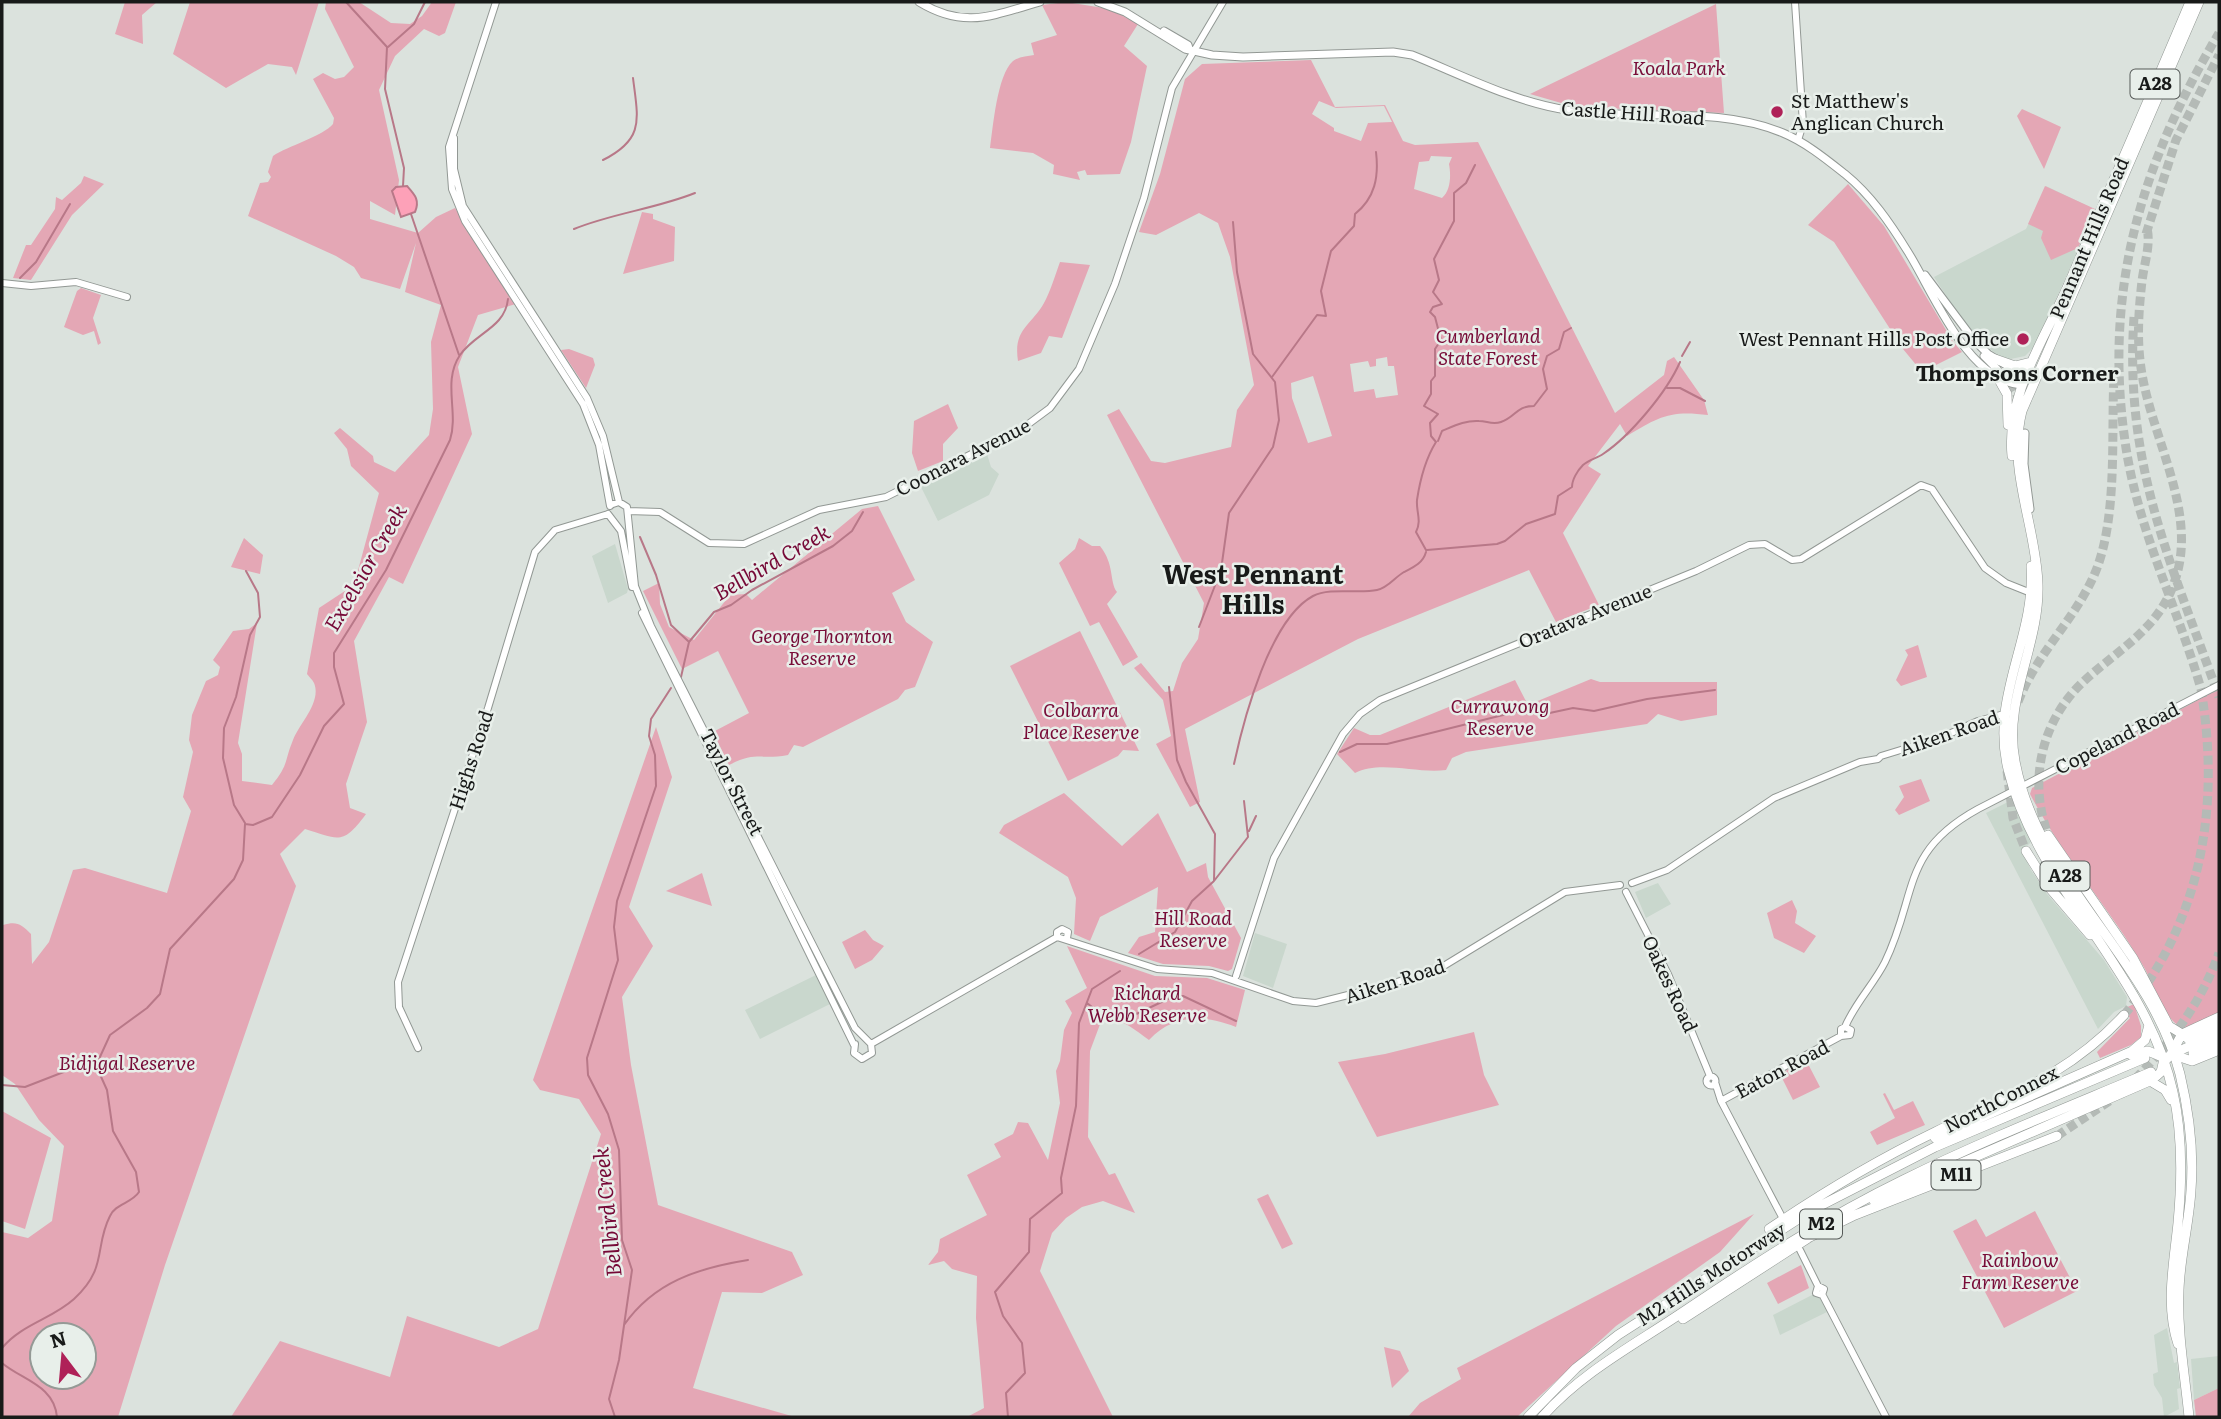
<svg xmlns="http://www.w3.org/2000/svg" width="2221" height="1419" viewBox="0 0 2221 1419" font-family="Literata,serif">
<rect width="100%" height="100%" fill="#dbe2dd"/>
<path fill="#c9d7cd" d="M2046 186 2096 210 2035 346 2025 356 2006 360 1992 351 1964 323 1934 277 2026 229Z
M987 454 991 467 999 474 989 495 938 521 921 487Z
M615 544 628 589 627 593 608 603 592 556Z
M2012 800 2031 842 2022 851 2031 870 2047 894 2104 960 2127 997 2126 1006 2114 1012 2098 1029 1986 813Z
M1658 883 1671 904 1646 918 1635 892Z
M1255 933 1287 944 1273 988 1243 976Z
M816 975 830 1004 760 1039 745 1010Z
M1812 1295 1820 1298 1827 1312 1780 1335 1773 1315Z
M2167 1328 2174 1363 2177 1362 2180 1388 2177 1389 2179 1409 2164 1417 2162 1398 2154 1385 2153 1374 2158 1372 2154 1335Z
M2219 1356V1388L2194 1400 2191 1359Z"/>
<path fill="#e4a7b5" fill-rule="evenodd" d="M125 2H157L142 15 143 44 115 34Z
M190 2H319L296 75 292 67 268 64 226 88 173 54Z
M326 2H359L391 23 410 24 422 16 432 2H456L445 33 439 36 424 29 395 56 379 90 399 180 395 215 370 201V219L418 233 436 217 455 208 516 304 478 315 458 367 472 434 403 584 389 577 354 641 367 722 346 784 350 808 366 814C343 845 340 840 305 829L280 854 296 886 165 1265 118 1417H2V1232L28 1238 52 1221 64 1146 39 1120 15 1084 2 1075 3 925C17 921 21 924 31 934L32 964 49 942 73 870 85 868 167 893 191 811 183 797 193 752 189 740 192 715 206 681 218 675 220 667 213 660 233 631 249 629 257 623 238 743 242 754V781L272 785C289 764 284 762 293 740 299 724 322 702 314 683 312 679 309 677 307 674L319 608 354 585 379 493 351 466 347 449 334 433 340 428 373 456 374 462 395 472 429 435 433 409 431 342 441 305 405 292 416 243 400 289 361 278 354 267 336 256 248 216 260 183 268 182 271 177 268 172 273 156C288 146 323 136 333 124L334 118 313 79 323 73 335 79 344 77 354 67 325 9ZM42 1335H84V1377H42Z
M1066 2 1110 9 1138 24 1124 46 1147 66 1131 142 1120 174 1087 175 1085 170 1077 172 1080 180 1053 174 1054 165 1033 153 990 148C993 128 997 75 1013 61 1018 57 1027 56 1034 55L1031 43 1057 35 1042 5Z
M1716 4 1724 113 1575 107 1530 94Z
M1311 60 1335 107 1385 105 1403 141 1415 145 1478 142 1615 413 1664 375 1667 361 1674 357 1704 400 1708 415C1670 410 1658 417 1627 436L1620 424 1588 466 1601 474 1563 533 1599 605 1556 622 1529 570 1358 639 1185 729 1200 802 1190 807 1156 744 1171 736 1163 700 1134 668 1141 663 1165 692 1173 691 1182 663 1198 639 1204 603 1107 415 1119 409 1151 461 1165 463 1231 447 1237 410 1254 385 1230 257 1218 223 1199 213 1156 235 1139 232 1160 174 1185 79 1202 64ZM1319 101 1336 108 1384 106 1392 122 1368 123 1361 141 1334 131V128L1312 114ZM1431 156 1452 157 1449 164C1451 175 1451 190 1442 198L1414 189 1419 162 1429 161ZM1387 357 1388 366H1394L1398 395 1376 398 1374 389 1354 392 1350 364 1368 361 1370 367 1376 366V359ZM1313 376 1332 436 1308 443 1292 398 1291 383Z
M2022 109 2061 127 2044 169 2017 116Z
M84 176 104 184 72 215 31 280 13 278 26 245H31L55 209 56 197 62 200 81 183Z
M1848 184 1884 226 1952 340 1962 352 1922 372 1903 349 1834 242 1808 225Z
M2045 186 2095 209 2078 248 2051 260 2041 238 2043 231 2028 224Z
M642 212 653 214V219L675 227 674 261 623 274Z
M1060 262 1090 265 1062 338 1049 336 1041 353 1018 361C1013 329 1031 326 1044 303 1050 292 1055 276 1060 262Z
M81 288 101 295 93 318 101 343 98 345 94 331 83 335 64 327 77 291Z
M569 349 593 358 595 365 586 388 561 350Z
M948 404 958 428 943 444V461L918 471 912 453 914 421Z
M878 506 915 580 892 593 906 622 933 642 915 687 905 690 898 699 803 747 794 745 788 755C761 760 756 751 729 765L713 732 749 713 718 651 682 669 643 591 659 583 660 604 669 627 694 640 730 595 746 594 752 600 862 509Z
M244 538 263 555 260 574 231 567Z
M1079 538 1092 546H1100C1115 565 1109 581 1117 592L1107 604 1138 657 1123 666 1099 622 1090 626 1059 563 1075 549Z
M1080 631 1139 751 1123 750 1118 756 1068 781 1010 666Z
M1918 645 1927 677 1901 686 1896 680 1908 655 1905 650Z
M1591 679 1600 682H1717V715L1681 721 1658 714 1647 724 1466 752 1452 758 1446 770C1418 774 1380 760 1355 773L1337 754 1354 728 1370 735H1380L1515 680 1528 705Z
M2219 689V1014L2186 1029C2166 1025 2154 986 2145 969 2110 908 2062 856 2030 794L2032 788Z
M656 727 672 777 629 907 653 946 622 997 631 1065 658 1205 792 1252 803 1275 762 1293 722 1292 693 1388 795 1417H231L280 1341 390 1377 407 1316 499 1347 538 1329 601 1134 579 1099 540 1090 533 1080Z
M1921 779 1930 801 1899 815 1895 810 1904 797 1899 786Z
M1064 793 1122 846 1158 813 1187 872 1206 863 1208 877 1241 938 1232 969 1228 971 1209 966 1163 964 1128 953 1139 937 1155 932 1158 887 1100 917 1090 941 1074 934 1076 898 1068 877 999 833 1004 825Z
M702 873 712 906 666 891Z
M1792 900 1797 911 1795 923 1816 936 1804 953 1774 938 1767 913Z
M865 930 873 940 884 946 872 960 855 969 842 942Z
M1067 946 1155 976 1207 978 1245 990 1236 1027C1204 1015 1175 1013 1149 1040 1135 1030 1119 1016 1102 1019L1090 1051 1088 1137 1109 1175 1115 1173 1135 1213 1103 1201 1082 1207 1066 1218 1052 1233 1040 1271 1113 1417H967L984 1408 976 1318 977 1276 952 1269 944 1261 928 1265 938 1252 940 1239 987 1215 967 1175 1001 1157 994 1144 1013 1134 1018 1122 1028 1123 1048 1160 1060 1103 1056 1071 1060 1061 1064 1030 1072 1013 1065 1001 1087 988Z
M2134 1004 2141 1026V1037L2131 1045 2100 1058 2097 1052 2130 1018 2123 1009Z
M1474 1032 1484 1075 1499 1105 1377 1137 1338 1062 1385 1054Z
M1806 1060 1820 1087 1793 1100 1780 1074Z
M1885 1093 1894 1110 1913 1101 1925 1125 1877 1145 1870 1132 1895 1118 1883 1094Z
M2 1111 51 1138 25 1229 2 1221Z
M1268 1194 1293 1244 1282 1249 1257 1199Z
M2035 1211 2077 1291 2004 1328 1953 1231 1976 1219 1986 1237Z
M1754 1214 1720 1252 1616 1326 1517 1417H1408L1420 1403 1461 1379 1457 1368Z
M1801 1265 1809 1288 1778 1304 1767 1283Z
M1384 1347 1400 1351 1409 1371 1392 1388Z
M2219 1388V1417H2196L2194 1400Z"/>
<path fill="#fda1b8" stroke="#b87888" stroke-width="2" d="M407 186C415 195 420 200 415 212L401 217 392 191 396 187Z"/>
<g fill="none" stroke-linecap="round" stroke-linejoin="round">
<path stroke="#b87888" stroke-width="2" d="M346 2 387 47 385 89 404 168 403 186
M388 47 414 24 425 2
M603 160C645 139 638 119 633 78
M411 214 459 355
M574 229C613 213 655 209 695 193
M20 278 36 262 70 204
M1682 356 1690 342
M1272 377 1317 315 1326 316 1321 291 1331 251 1354 226 1355 214C1375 198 1379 177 1376 152
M1667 388H1680L1705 401
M1438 441 1442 431C1454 426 1466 420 1479 421 1487 421 1492 425 1501 422 1516 417 1516 406 1534 406L1547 389 1543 369 1547 356 1559 349 1564 332 1571 328
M640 537 656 575 671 625 688 641
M1426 550 1416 532C1422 520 1416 512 1417 500 1420 480 1426 458 1436 442L1431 436 1430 423 1438 414 1424 406 1431 394V381L1435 376V349L1441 340 1435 317 1430 312 1433 307 1442 304 1433 292 1439 280 1434 259 1454 221V193L1466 183 1475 165
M1427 550 1497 544 1505 541 1526 524 1555 514 1558 496 1572 487C1572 480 1577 471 1583 465 1589 460 1597 458 1603 454 1630 436 1667 392 1680 362
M1199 627 1221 570 1229 513 1273 447 1279 420 1275 382 1253 354 1237 272 1233 222
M681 677 689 642 714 612 731 605 752 590 833 546 852 531 863 512
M1169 687 1177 760 1186 782 1215 834 1214 881
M1340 752 1357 744H1387L1523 710 1545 714 1573 708 1594 711 1647 699 1715 690
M1234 764C1244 718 1270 619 1313 596 1330 587 1359 594 1377 590 1388 588 1395 577 1404 572 1414 567 1423 563 1426 552
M245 823 234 805 223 758 224 728 236 697 250 635 260 617 258 593 246 571
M1249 831 1256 816
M1139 954 1175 932 1192 901 1214 881 1248 837 1244 801
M1087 1003 1097 1011 1130 1017 1170 998 1183 996 1236 1021
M2 1022V1037
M2 1085 25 1087 74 1068 98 1070
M624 1325C654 1282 698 1268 748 1260
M2 1348C22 1324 52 1319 74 1299 108 1268 94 1247 110 1216 115 1204 132 1203 139 1192L136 1172 113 1131 107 1090 98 1070 99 1059 110 1035 147 1008 160 994 170 949 234 879 243 860 245 824 253 825 272 817 300 775 324 726 344 704 334 667V653L386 570 450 440C459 412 442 382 460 355 475 333 505 328 508 299
M2 1363C22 1380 54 1385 57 1417
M615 1417 609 1399 619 1360 632 1270 622 1240 619 1150 608 1114 588 1075 587 1058 618 960 614 927 617 901 656 786 655 755 649 736 651 719 671 688
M1008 1417 1006 1393 1025 1373 1022 1343 1003 1316 995 1292 1029 1252 1030 1219 1062 1193 1061 1178 1076 1106 1079 1023 1092 989 1120 971"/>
<path stroke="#b4bab6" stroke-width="7" stroke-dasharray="7 3.5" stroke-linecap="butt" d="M1997 369 2009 381 2018 399"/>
<path stroke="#b4bab6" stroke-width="9" stroke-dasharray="9 4.5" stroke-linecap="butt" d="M2146 234 2176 140 2219 55
M2134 317C2124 466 2171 562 2219 697
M2018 702C2036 654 2075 620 2095 573 2118 518 2111 435 2114 376
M2007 771 2013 818 2026 851
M2051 842C2027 787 2039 723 2083 682 2116 651 2156 631 2173 586 2202 512 2148 436 2140 360 2137 334 2139 307 2142 281 2144 264 2151 245 2147 228
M2124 1015C2201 921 2221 809 2201 689 2177 605 2137 529 2125 441 2103 289 2142 162 2219 33
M2135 1079C2171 1043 2202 1001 2219 953
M2057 1136 2111 1100"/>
<g stroke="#929894" stroke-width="8">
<path id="secondary" d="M496 2 449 147 452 189 465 221 583 404 599 445 610 506
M1795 2 1803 124 1798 140
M454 138V169L463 206 587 398 603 436 619 502
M2 283 31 286 76 282 127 297
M610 505 619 502 627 507 635 586 651 626 855 1028 871 1044
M628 511 660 512 709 543 744 544 819 510 886 497 1023 428 1050 408 1079 369 1115 284 1144 198 1172 88 1223 2
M608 514 621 531 632 587
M642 613 854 1045
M1632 883 1667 870 1774 798 1860 762 1878 759 1881 756 1940 738 1978 721 2008 713
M1626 892 1668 974 1710 1076
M1057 937 1157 969 1212 973 1293 1001 1316 1003 1388 985 1442 967 1565 892 1620 885
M1057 937V932L1062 929 1068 932 1067 938
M1236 976 1274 858 1343 734 1360 714 1380 700 1696 571 1749 545 1765 544 1792 560 1801 559 1921 485 1932 489 1985 568 2006 583 2031 593
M1841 1036V1029L1845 1027C1855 1003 1874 984 1885 962 1918 894 1900 852 1978 809L2219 685
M1841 1036 1850 1035 1851 1030 1845 1027
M855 1044 854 1053 862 1059 872 1053 871 1044
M871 1044 1057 937
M418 1048 399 1007 398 982 488 708 535 552 555 530 608 514
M1706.5 1081a4.5 4.5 0 1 1 9 0a4.5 4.5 0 1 1-9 0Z
M1715 1082 1721 1101 1781 1215
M1721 1101 1841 1036
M1800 1250 1818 1286 1816 1293 1822 1295 1824 1289 1818 1286
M1822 1294 1886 1417"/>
</g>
<g stroke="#929894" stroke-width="9">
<path id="primary" d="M919 2C965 30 993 15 1040 2
M1098 2 1125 12 1185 49 1212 55 1243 57 1393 52 1412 55C1462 75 1514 102 1567 110 1637 121 1716 105 1783 133 1805 142 1826 159 1845 174 1871 195 1890 223 1908 252 1933 292 1967 380 2021 385
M1164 31 1188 45 1189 48
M1925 275 1973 339 1988 354 2011 368 2010 376 2002 379
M1984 356 1997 369
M2025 433 2024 464 2030 509"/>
</g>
<g stroke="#929894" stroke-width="10">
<path id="highway" d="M1995 359 2015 366 2031 362
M1998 378 2007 394 2008 425
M2012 456C2006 392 2046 338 2070 281 2110 188 2151 95 2190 2
M2031 566C2036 638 1990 695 2008 769 2037 889 2146 970 2173 1092 2183 1135 2182 1180 2178 1223 2174 1263 2165 1305 2178 1344
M2048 835 2133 958 2169 1026 2182 1034
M2026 851 2048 886 2090 935
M2188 1039 2219 1024
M2172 1052 2182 1034 2219 1017
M2193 1053 2219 1041
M2171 1054 2192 1061 2219 1050
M2131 1055 2148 1051 2167 1059
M2170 1055 2219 1033
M2150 1081 2165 1090 2171 1100
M1935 1138 2132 1051 2145 1040 2149 1025
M1874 1201 2152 1080 2161 1072 2164 1059
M1769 1229C1822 1193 1877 1160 1935 1132 2006 1097 2069 1075 2124 1015
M1806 1239 1855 1215 2057 1136
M1683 1319 1810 1237
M1528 1417 1576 1368 1618 1335 1814 1209 1935 1147 2145 1058
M1542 1417C1583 1371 1636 1344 1686 1310 1756 1263 1827 1217 1903 1180 1984 1140 2068 1107 2151 1072
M2189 1417C2185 1376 2177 1332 2179 1290 2180 1257 2189 1224 2191 1190 2194 1151 2189 1112 2180 1074 2150 958 2037 881 2015 761 2003 699 2040 645 2038 584 2036 525 2007 470 2022 411L2199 2"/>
</g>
<use href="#secondary" stroke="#fff" stroke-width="6"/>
<use href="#primary" stroke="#fff" stroke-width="7"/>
<use href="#highway" stroke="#fff" stroke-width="9"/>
</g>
<g fill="#af2158" stroke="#e8efea" stroke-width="2.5">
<circle cx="1777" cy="112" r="7"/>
<circle cx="2023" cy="339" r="7"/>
</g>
<g text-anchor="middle" stroke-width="5" stroke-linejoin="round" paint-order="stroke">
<g fill="#e8efea" stroke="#565a58" stroke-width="2">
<rect x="2130.5" y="69.5" width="49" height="29" rx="5"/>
<rect x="2040.5" y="861.5" width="49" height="29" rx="5"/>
<rect x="1931.5" y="1160.5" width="49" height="29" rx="5"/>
<rect x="1800" y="1209.5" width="42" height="29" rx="5"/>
</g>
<g font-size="18" font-weight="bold" fill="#181a19">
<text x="2155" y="90">A28</text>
<text x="2065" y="882">A28</text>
<text x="1956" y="1181">M11</text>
<text x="1821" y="1230">M2</text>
</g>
<g font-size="19" font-style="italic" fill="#780c38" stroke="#e8efea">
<text x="1679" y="75">Koala Park</text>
<text x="1488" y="343">Cumberland<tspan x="1488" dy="22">State Forest</tspan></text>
<text x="822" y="643">George Thornton<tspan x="822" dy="22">Reserve</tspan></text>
<text x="1500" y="713">Currawong<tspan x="1500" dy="22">Reserve</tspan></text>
<text x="1081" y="717">Colbarra<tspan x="1081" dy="22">Place Reserve</tspan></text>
<text x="1193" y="925">Hill Road<tspan x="1193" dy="22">Reserve</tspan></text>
<text x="1147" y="1000">Richard<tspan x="1147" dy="22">Webb Reserve</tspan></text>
<text x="127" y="1070">Bidjigal Reserve</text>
<text x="2020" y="1267">Rainbow<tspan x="2020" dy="22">Farm Reserve</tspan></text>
</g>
<g font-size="19" fill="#181a19" stroke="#e8efea" text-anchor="start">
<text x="1791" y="108">St Matthew's<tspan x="1791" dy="22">Anglican Church</tspan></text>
<text x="2009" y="346" text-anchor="end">West Pennant Hills Post Office</text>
</g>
<g font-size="19" fill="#181a19" stroke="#e8efea">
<text transform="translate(1633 113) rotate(4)" y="7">Castle Hill Road</text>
<text transform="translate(2089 238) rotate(-67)" y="7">Pennant Hills Road</text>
<text transform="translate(963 457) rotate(-27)" y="7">Coonara Avenue</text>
<text transform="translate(1585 616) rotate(-22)" y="7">Oratava Avenue</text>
<text transform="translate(1949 733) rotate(-19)" y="7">Aiken Road</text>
<text transform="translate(2117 738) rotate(-27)" y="7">Copeland Road</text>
<text transform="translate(471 760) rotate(-72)" y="7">Highs Road</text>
<text transform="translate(732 782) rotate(63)" y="7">Taylor Street</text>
<text transform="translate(1395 981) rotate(-18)" y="7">Aiken Road</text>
<text transform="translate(1670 984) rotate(65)" y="7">Oakes Road</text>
<text transform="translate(1782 1069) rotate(-28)" y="7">Eaton Road</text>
<text transform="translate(2001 1099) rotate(-27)" y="7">NorthConnex</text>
<text transform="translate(1711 1274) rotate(-33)" y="7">M2 Hills Motorway</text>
</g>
<g font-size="21" font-weight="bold" fill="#181a19" stroke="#e8efea">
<text x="2017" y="381">Thompsons Corner</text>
</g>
<g font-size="21" font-style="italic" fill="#760937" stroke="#e8efea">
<text transform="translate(772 563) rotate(-30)" y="7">Bellbird Creek</text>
<text transform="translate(366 568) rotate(-60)" y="7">Excelsior Creek</text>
<text transform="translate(608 1212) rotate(-96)" y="7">Bellbird Creek</text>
</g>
<g font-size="26" font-weight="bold" fill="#181a19" stroke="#e8efea">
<text x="1253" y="584">West Pennant<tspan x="1253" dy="30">Hills</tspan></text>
</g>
</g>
<rect width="2221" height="1419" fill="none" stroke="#181a19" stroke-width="7"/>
<g transform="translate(63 1356) rotate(344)"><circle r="33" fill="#e8efea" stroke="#959a96" stroke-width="2"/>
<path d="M0-5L12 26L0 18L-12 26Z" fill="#af2158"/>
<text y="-10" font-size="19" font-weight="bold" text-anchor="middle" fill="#181a19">N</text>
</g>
</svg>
